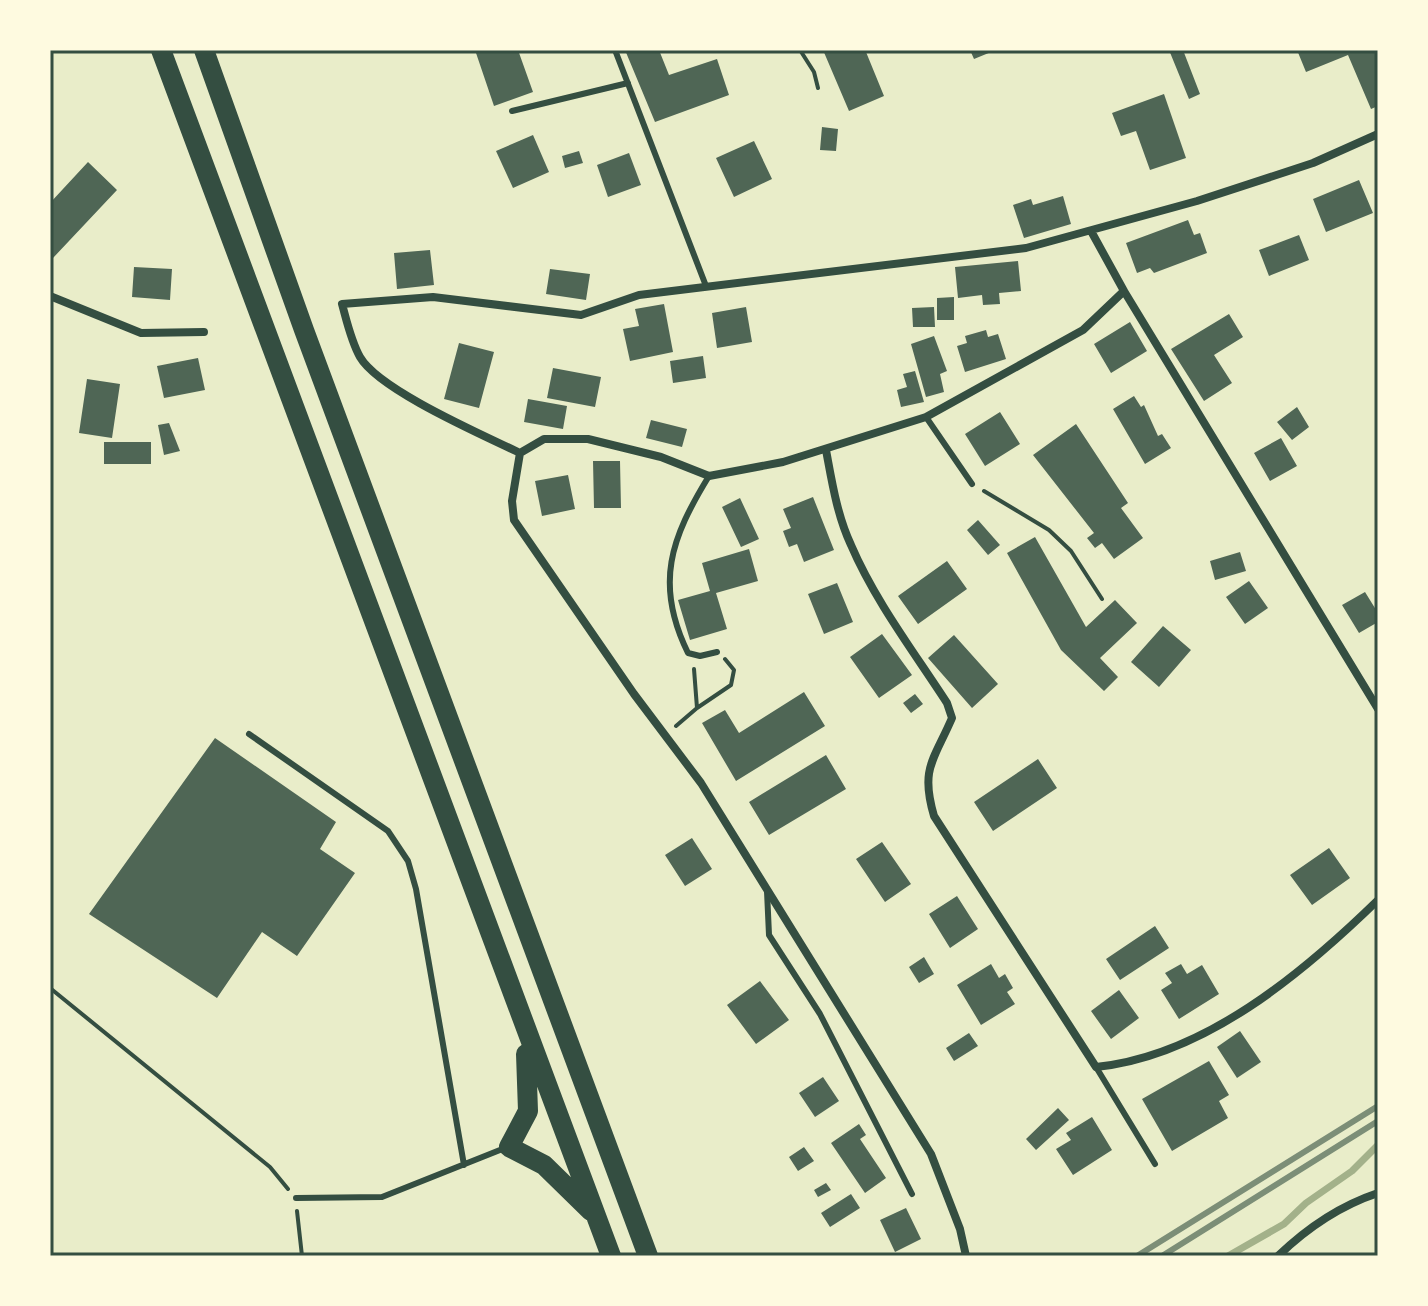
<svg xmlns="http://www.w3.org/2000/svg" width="1428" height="1306" viewBox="0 0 1428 1306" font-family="Commissioner,sans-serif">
<rect width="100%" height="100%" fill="#e9edc9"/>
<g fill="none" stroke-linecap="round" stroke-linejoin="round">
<path stroke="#a3b18a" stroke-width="7" d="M1228 1256 1284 1224 1306 1203 1352 1171 1378 1145"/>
</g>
<path fill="#4f6655" d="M475 50H518L533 92 494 106Z
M625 50H659L669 75 717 59 729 95 655 122Z
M823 50H871L866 52 884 96 849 111Z
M970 50H996L974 59Z
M1169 50H1183L1200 94 1189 99Z
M1297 50H1378V106L1371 109 1348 55 1306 72Z
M1164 94 1186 158 1150 170 1136 131 1121 136 1112 113Z
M822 127 838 129 836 151 820 150Z
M533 135 549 172 513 188 496 151Z
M754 141 772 179 734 197 716 158Z
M579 151 583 163 565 168 562 156Z
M629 153 641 185 608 197 597 165Z
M88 162 117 190 53 258 50 255V203Z
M1359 180 1373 213 1326 232 1313 199Z
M1063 196 1071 224 1024 238 1013 205 1031 199 1033 205Z
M1188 220 1194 235 1200 233 1207 253 1154 273 1150 268 1137 273 1126 243Z
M1299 235 1309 260 1269 276 1259 250Z
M430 250 434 285 397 289 394 253Z
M1018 261 1021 291 999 293 1000 304 983 305 982 295 958 298 955 267Z
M134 267 172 269 170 300 132 297Z
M550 269 590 274 586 300 546 294Z
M954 297V320H937V298Z
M664 304 673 352 630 361 623 329 639 326 635 309Z
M746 307 752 342 717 348 712 313Z
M934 307 935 327H913L912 308Z
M1229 314 1243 337 1214 355 1232 383 1204 401 1171 349Z
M1130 322 1147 351 1111 373 1094 344Z
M986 330 988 337 998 334 1006 359 965 372 957 346 967 343 965 336Z
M934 336 947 371 940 374 944 392 926 397 911 344Z
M459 343 494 352 479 408 444 399Z
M703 356 706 378 673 383 670 361Z
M198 358 205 390 164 398 157 366Z
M553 368 601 377 595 407 547 398Z
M915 371 924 402 901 407 897 390 907 387 903 374Z
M87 379 120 384 112 438 79 433Z
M1134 396 1141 407 1144 405 1158 436 1162 434 1171 448 1145 464 1113 409Z
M528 399 567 406 563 429 524 422Z
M1297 407 1309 427 1292 440 1277 422Z
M1000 412 1020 444 985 466 965 434Z
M651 420 687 429 682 447 646 438Z
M169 423 180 451 164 455 158 425Z
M1076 424 1128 503 1121 508 1143 538 1114 559 1102 543 1095 548 1087 538 1094 533 1033 455Z
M1281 438 1297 466 1270 481 1254 453Z
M104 442H151V464H104Z
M593 461H620L621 508H594Z
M568 475 575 509 542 516 535 481Z
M813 497 834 550 804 562 797 544 789 547 783 531 791 528 783 509Z
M740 498 759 539 741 547 722 507Z
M978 520 1000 545 988 555 967 530Z
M1035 537 1086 627 1115 600 1137 623 1100 658 1118 677 1104 691 1061 650 1007 553Z
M749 549 758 581 716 593 727 629 690 640 678 600 710 591 702 563Z
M1240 552 1246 571 1215 580 1210 561Z
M947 561 967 589 918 624 898 596Z
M1249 581 1268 608 1245 624 1226 597Z
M837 583 853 622 824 634 808 594Z
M1365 592 1378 613V622L1359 633 1342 605Z
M1163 626 1191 650 1159 687 1131 662Z
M882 634 912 675 879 698 850 657Z
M954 635 998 684 972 708 928 658Z
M804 692 825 726 736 781 702 723 725 710 739 733Z
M915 694 923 704 911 713 903 703Z
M215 738 336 822 320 849 355 873 297 956 262 932 217 998 89 914Z
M826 755 846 789 769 835 749 802Z
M1038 759 1057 788 993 831 974 802Z
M692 838 712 869 685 886 665 855Z
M882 842 911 884 885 902 856 859Z
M1329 848 1350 878 1312 905 1290 875Z
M957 896 978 929 950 948 929 914Z
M1155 926 1169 948 1120 980 1106 959Z
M924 957 934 974 919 983 909 967Z
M991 964 999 978 1005 974 1013 988 1007 992 1015 1004 981 1025 957 985Z
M1181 964 1187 974 1202 965 1219 994 1179 1019 1161 990 1172 983 1165 973Z
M760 981 789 1020 756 1044 727 1005Z
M1119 990 1139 1018 1111 1039 1091 1011Z
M1240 1031 1261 1062 1237 1078 1217 1047Z
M969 1033 978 1046 954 1061 946 1048Z
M1209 1061 1229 1095 1219 1101 1228 1118 1172 1151 1142 1099Z
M823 1077 839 1101 815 1117 799 1093Z
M1058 1108 1069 1120 1036 1150 1026 1139Z
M1092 1117 1112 1150 1073 1175 1056 1149 1071 1140 1066 1133Z
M859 1124 866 1135 860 1139 886 1178 865 1193 831 1143Z
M804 1147 814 1161 798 1171 789 1157Z
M826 1183 831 1190 818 1197 814 1190Z
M851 1194 860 1208 830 1227 821 1213Z
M906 1208 921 1239 895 1252 880 1220Z"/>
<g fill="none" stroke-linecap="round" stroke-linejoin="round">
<path stroke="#344e41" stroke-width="4" d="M800 50 814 72 818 88
M984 491 1049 530 1071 551 1102 599
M697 708 731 685 734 670 725 659
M676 726 697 708 694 669
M50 988 270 1167 288 1189
M297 1211 302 1256"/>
<path stroke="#344e41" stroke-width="6" d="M615 50 706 286
M512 111 628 83
M926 417 972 484
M709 476C671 538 654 584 688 653L700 656 717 652
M249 734 388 831 408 861 416 889 464 1165
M767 891 769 935 820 1014 912 1194
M1096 1067 1155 1164
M296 1198 382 1197 505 1148"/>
<path stroke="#344e41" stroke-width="8" d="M1124 291 1378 709
M50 296 141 333 204 332
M826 450C832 482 837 515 851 545 875 601 914 652 947 703L952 718C934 760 920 768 934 816L1096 1067C1204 1056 1302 974 1378 900
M520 453C483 435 379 390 360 357 351 341 347 322 342 304L433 297 581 315 639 295 1026 248 1197 201 1313 163 1378 134
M966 1256 960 1229 931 1154 701 783 634 694 514 520 512 501 520 453 544 439H588L661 457 709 476 783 462 926 417 1083 330 1124 291 1091 231
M1278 1256C1307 1228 1339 1206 1378 1193"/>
<path stroke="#344e41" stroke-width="20" d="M161 50 611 1256
M204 50 304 330 648 1256
M526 1054 528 1111 509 1147 544 1165 591 1211"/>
<path stroke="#7c8e77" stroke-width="6" d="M1137 1256 1378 1106
M1162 1256 1378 1121"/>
</g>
<rect width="1428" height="1306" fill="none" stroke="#fefae0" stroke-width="104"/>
<rect x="52" y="52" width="1324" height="1202" fill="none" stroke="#344e41" stroke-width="3"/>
</svg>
